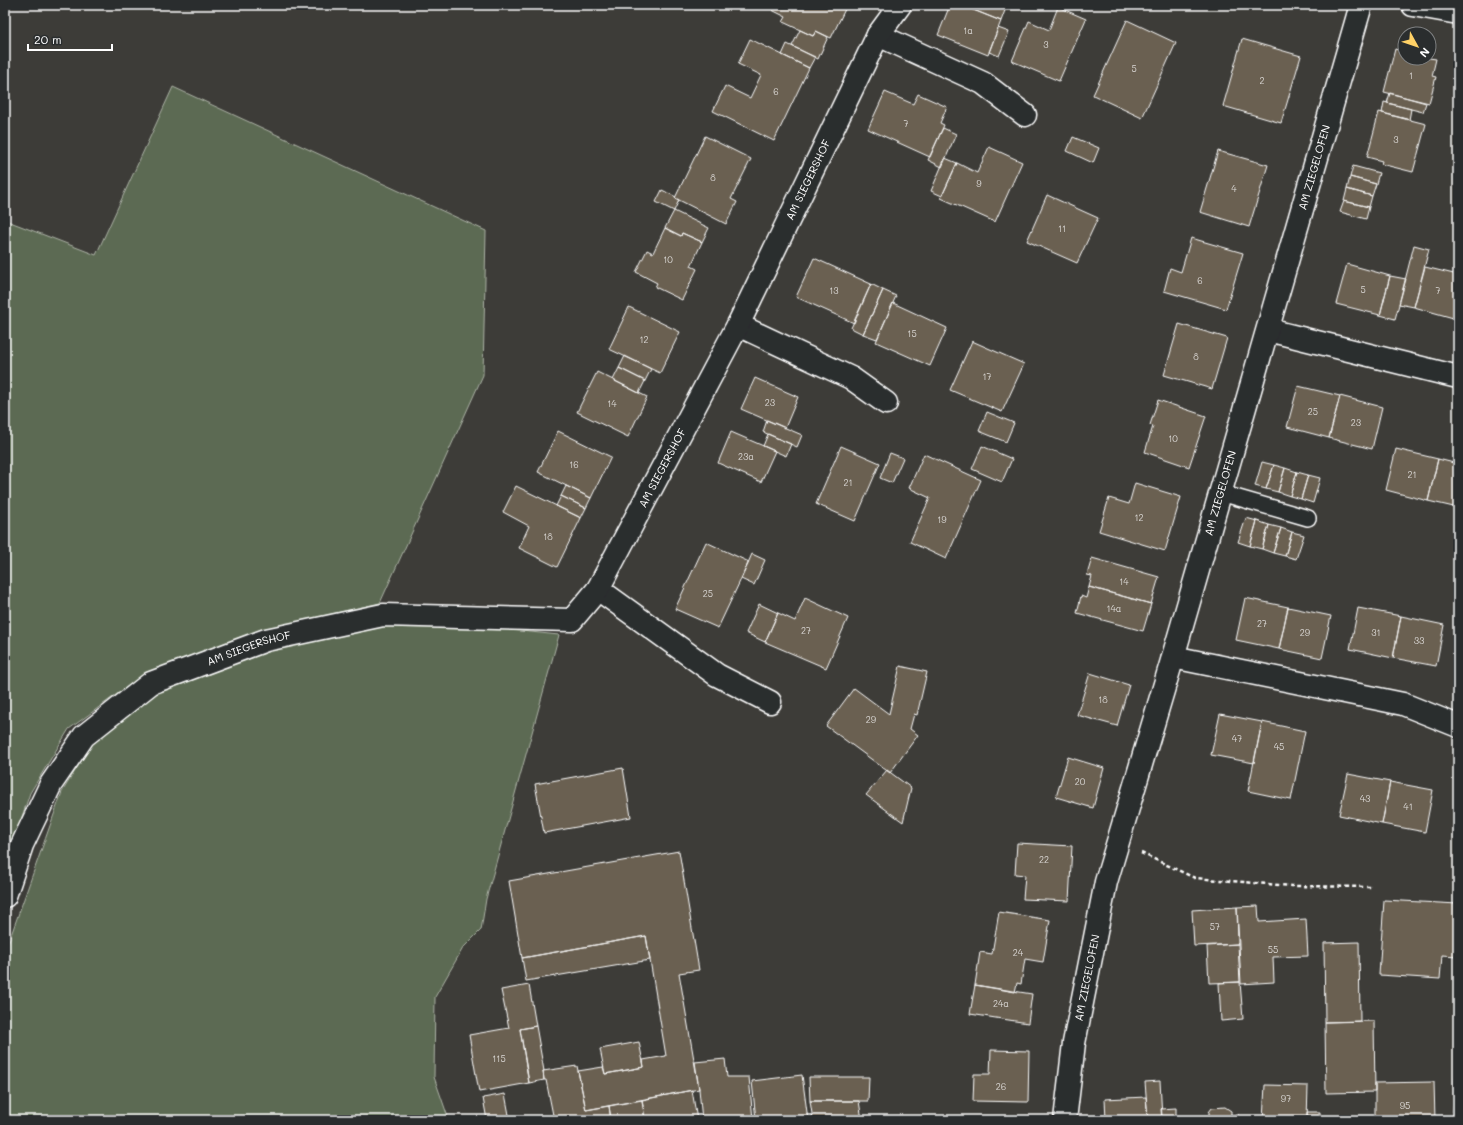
<svg xmlns="http://www.w3.org/2000/svg" width="1463" height="1125" viewBox="0 0 1463 1125" font-family="Mali,sans-serif">
<rect width="100%" height="100%" fill="#3d3c38"/>
<filter id="ink" filterUnits="userSpaceOnUse"><feTurbulence type="fractalNoise" baseFrequency=".025" numOctaves="2"/><feDisplacementMap in="SourceGraphic" scale="8" xChannelSelector="R" yChannelSelector="G"/><feConvolveMatrix kernelMatrix="1 2 1 2 8 2 1 2 1" color-interpolation-filters="sRGB"/></filter>
<g filter="url(#ink)">
<path fill="#5c6a52" stroke="#aeb4a8" d="M173 87 486 231 483 375 380 603 262 630 146 673 69 729 30 793 5 867V220L96 255Z
M435 622 559 635 486 899 481 930 463 948 435 997 434 1077 449 1120H5V952L62 792 93 742 155 693 273 650 384 624Z"/>
<path fill="#6a6051" stroke="#fff" d="M774 5H847L831 38 816 31 813 36 783 22 786 17 772 10Z
M950 5H961L1001 21 988 55 938 35Z
M961 5H1007L1001 21Z
M1058 7 1086 19 1059 81 1012 61 1029 21 1049 30Z
M1127 20 1176 43 1142 118 1093 95Z
M998 28 1009 32 999 56 989 52Z
M800 30 813 36 816 31 828 37 818 59 792 46Z
M750 39 809 68 774 141 713 111 725 86 750 98 761 75 738 64Z
M1242 39 1301 56 1281 123 1223 106Z
M787 44 815 57 809 68 782 55Z
M1395 49 1405 52V58H1429L1436 59 1432 76 1436 77 1429 103 1384 92Z
M885 92 913 104 918 94 947 107 940 123 944 125 930 157 868 129Z
M1390 93 1426 103 1423 112 1387 103Z
M1384 102 1411 109 1409 120 1382 113Z
M1379 112 1426 124 1413 172 1381 164 1382 161 1367 157Z
M943 128 956 134 942 167 928 160Z
M705 136 751 159 731 199 737 202 726 224 675 198Z
M1073 137 1099 148 1093 163 1067 151Z
M989 147 1022 162 995 222 941 198 957 163 977 173Z
M1218 151 1268 165 1249 227 1200 212Z
M945 158 957 163 942 196 931 191Z
M1353 166 1379 173 1376 184 1350 177Z
M1350 177 1376 184 1372 196 1347 189Z
M1347 189 1372 196 1369 207 1344 201Z
M662 190 676 197 675 198 679 200 674 211 656 202Z
M1047 195 1098 218 1077 263 1027 241Z
M1344 201 1369 207 1366 219 1340 212Z
M674 211 709 228 702 242 682 233 681 236 665 228Z
M665 228 681 236 682 233 702 242 691 266 697 269 682 300 655 287 657 283 636 272 647 250 653 253Z
M1191 238 1243 253 1226 309 1164 291 1170 268 1181 272Z
M1414 245 1429 249 1414 307 1399 304Z
M814 258 871 284 854 323 796 297Z
M1347 264 1390 276 1380 315 1336 304Z
M1425 267 1458 275 1457 319 1414 307Z
M1390 276 1406 279 1395 319 1380 315Z
M871 284 883 290 863 334 851 328Z
M883 290 896 296 877 339 863 334Z
M893 303 947 328 930 366 876 342Z
M629 307 680 332 660 373 609 349Z
M1179 324 1227 338 1212 389 1164 375Z
M972 341 1024 364 1002 412 950 390Z
M625 356 651 369 645 381 619 368Z
M619 368 645 381 639 393 613 380Z
M597 372 647 397 628 437 577 412Z
M755 378 798 397 785 428 741 409Z
M1298 386 1340 396 1329 438 1287 427Z
M1340 396 1382 407 1372 449 1329 438Z
M1158 400 1206 416 1189 467 1145 452 1153 426 1150 425Z
M987 412 1014 423 1006 442 979 431Z
M767 420 802 435 797 447 763 432Z
M558 431 611 457 591 498 538 472Z
M731 432 775 451 761 482 718 463Z
M768 434 791 444 786 456 763 446Z
M841 446 880 463 855 521 816 504Z
M982 446 1012 459 1002 482 972 469Z
M1396 449 1438 459 1428 501 1386 490Z
M890 453 903 458 892 483 880 478Z
M924 454 981 480 946 559 910 542 930 498 909 488Z
M1438 459 1458 464V508L1428 501Z
M1262 462 1274 465 1266 489 1255 486Z
M1274 465 1285 468 1278 492 1266 489Z
M1285 468 1297 472 1290 496 1278 492Z
M1297 472 1308 475 1301 499 1290 496Z
M1308 475 1320 478 1313 503 1301 499Z
M1135 483 1181 497 1165 551 1099 531 1109 498 1129 504Z
M516 486 581 518 557 567 519 548 529 526 503 512Z
M566 486 591 498 586 508 561 496Z
M561 496 586 508 581 518 556 506Z
M1246 518 1257 521 1250 546 1238 542Z
M1257 521 1269 525 1262 549 1250 546Z
M1269 525 1281 528 1273 553 1262 549Z
M1281 528 1292 532 1285 556 1273 553Z
M1292 532 1304 535 1296 559 1285 556Z
M706 542 749 562 718 628 675 609Z
M752 554 765 560 754 585 741 579Z
M1092 558 1159 577 1151 604 1089 587 1092 576 1087 575Z
M1089 587 1151 604 1143 631 1077 613 1081 596 1086 598Z
M805 598 848 618 826 668 765 642 778 613 795 621Z
M1245 598 1288 607 1279 649 1236 640Z
M759 604 778 613 765 642 746 633Z
M1288 607 1331 616 1322 658 1279 649Z
M1358 608 1401 616 1393 658 1350 649Z
M1401 616 1444 625 1436 666 1393 658Z
M900 666 927 672 917 715 914 714 910 729 918 735 890 773 826 726 854 688 889 714Z
M1090 673 1129 685 1117 726 1077 715Z
M1220 714 1262 722 1254 763 1211 755Z
M1262 722 1305 731 1291 800 1248 791Z
M1068 757 1104 768 1093 808 1056 797Z
M623 768 631 817 544 833 535 784Z
M887 770 911 788 903 822 866 795Z
M1348 774 1390 782 1382 824 1339 815Z
M1390 782 1433 790 1425 832 1382 824Z
M1017 843 1072 846 1069 901 1023 899 1025 875 1015 874Z
M679 851 699 970 679 973 699 1089 586 1110 578 1071 603 1067 605 1074 644 1067 643 1060 666 1056 646 936 522 958 509 881Z
M1384 900 1458 904V956L1442 955 1440 979 1379 975Z
M1258 906 1259 922 1306 919 1308 956 1273 957 1274 982 1241 984 1237 907Z
M1237 907 1238 944 1194 946 1192 910Z
M999 912 1050 920 1043 962 1025 959 1021 984 1017 983 1015 992 975 985 980 952 992 954Z
M646 936 650 960 526 981 522 958Z
M1359 942 1360 1021 1325 1022 1324 943Z
M1238 944 1240 982 1209 983 1207 946Z
M1240 982 1243 1019 1221 1021 1219 983Z
M529 985 536 1026 520 1029 529 1083 479 1092 469 1035 509 1028 501 990Z
M975 985 1032 994 1028 1023 970 1014Z
M1374 1021 1375 1092 1326 1093 1325 1022Z
M536 1026 544 1071H543L544 1080 529 1083 520 1029Z
M639 1042 644 1067 605 1074 600 1049Z
M991 1050 1029 1051 1028 1102 973 1101 974 1074H990Z
M725 1059 727 1077H749L753 1120H702L699 1089 695 1062Z
M1456 1065H1458V1112H1453Z
M577 1066 586 1110 609 1106 611 1120H554L546 1080H544L543 1071Z
M802 1075 808 1120H756L752 1081Z
M809 1077H869L868 1101H810Z
M1160 1081 1162 1118 1148 1119 1145 1082Z
M1434 1082 1435 1120H1375V1083Z
M1265 1085 1308 1086 1307 1120H1263Z
M692 1090 697 1120H645L642 1100Z
M505 1094 510 1120H487L483 1098Z
M1146 1097 1148 1120H1106L1105 1099Z
M642 1100 645 1120H611L609 1106Z
M810 1101H859L862 1120H813Z
M1225 1107 1231 1111V1115L1238 1114V1120H1175L1174 1118 1209 1116V1112L1212 1108Z
M1176 1108V1118H1174L1175 1120H1162L1161 1109Z
M1307 1112H1320V1120H1307Z"/>
<g fill="none" stroke-linecap="round" stroke-linejoin="round">
<g stroke="#fff" stroke-width="18">
<path id="lane" d="M1221 493 1308 518"/>
</g>
<g stroke="#fff" stroke-width="25">
<g id="street">
<path d="M878 35 983 83 1025 115"/>
<path d="M738 325 851 378 886 403"/>
<path d="M1268 330 1458 377"/>
<path d="M598 589 717 675 770 702"/>
<path d="M1173 657 1403 704 1458 726"/>
<path id="s1" d="M5 896 22 845 51 784 84 736 151 683 266 640 383 615 572 620 598 589 738 325 878 35 900 5"/>
<path id="s2" d="M1065 1120 1074 1043 1106 882 1173 657 1361 5"/>
</g>
</g>
<g stroke="#fff" stroke-width="25">
<path id="secondary" d="M1413 5 1458 13"/>
</g>
<path stroke="#fff" stroke-width="2.5" stroke-dasharray="4 3" stroke-linecap="butt" d="M1141 853 1195 878 1291 886 1372 887"/>
<use href="#lane" stroke="#2a2d2e" stroke-width="15"/>
<use href="#street" stroke="#2a2d2e" stroke-width="22"/>
<use href="#secondary" stroke="#2a2d2e" stroke-width="22"/>
</g>
</g>
<g text-anchor="middle" stroke-width="3" stroke-linejoin="round" paint-order="stroke">
<g font-size="9" fill="#dad7d4">
<text x="968" y="34">1a</text>
<text x="1046" y="48">3</text>
<text x="1134" y="72">5</text>
<text x="1411" y="79">1</text>
<text x="1262" y="84">2</text>
<text x="776" y="95">6</text>
<text x="906" y="127">7</text>
<text x="1396" y="143">3</text>
<text x="713" y="181">8</text>
<text x="979" y="187">9</text>
<text x="1234" y="192">4</text>
<text x="1062" y="232">11</text>
<text x="668" y="263">10</text>
<text x="1200" y="284">6</text>
<text x="1363" y="293">5</text>
<text x="834" y="294">13</text>
<text x="1438" y="294">7</text>
<text x="912" y="337">15</text>
<text x="644" y="343">12</text>
<text x="1196" y="360">8</text>
<text x="987" y="380">17</text>
<text x="770" y="406">23</text>
<text x="612" y="407">14</text>
<text x="1313" y="415">25</text>
<text x="1356" y="426">23</text>
<text x="1173" y="442">10</text>
<text x="746" y="460">23a</text>
<text x="574" y="468">16</text>
<text x="1412" y="478">21</text>
<text x="848" y="486">21</text>
<text x="1139" y="521">12</text>
<text x="942" y="523">19</text>
<text x="548" y="540">18</text>
<text x="1124" y="585">14</text>
<text x="708" y="597">25</text>
<text x="1114" y="612">14a</text>
<text x="1262" y="627">27</text>
<text x="806" y="634">27</text>
<text x="1305" y="636">29</text>
<text x="1376" y="636">31</text>
<text x="1419" y="644">33</text>
<text x="1103" y="703">18</text>
<text x="871" y="723">29</text>
<text x="1237" y="742">47</text>
<text x="1279" y="750">45</text>
<text x="1080" y="785">20</text>
<text x="1365" y="802">43</text>
<text x="1408" y="810">41</text>
<text x="1044" y="863">22</text>
<text x="1215" y="930">57</text>
<text x="1273" y="953">55</text>
<text x="1018" y="956">24</text>
<text x="1001" y="1007">24a</text>
<text x="499" y="1062">115</text>
<text x="1001" y="1090">26</text>
<text x="1286" y="1102">97</text>
<text x="1405" y="1109">95</text>
</g>
<g font-size="11" fill="#fff" stroke="#2a2d2e">
<text dy="4" stroke="none"><textPath href="#s2" startOffset="986">AM ZIEGELOFEN</textPath></text>
<text dy="4" stroke="none"><textPath href="#s1" startOffset="1197">AM SIEGERSHOF</textPath></text>
<text dy="4" stroke="none"><textPath href="#s1" startOffset="874">AM SIEGERSHOF</textPath></text>
<text dy="4" stroke="none"><textPath href="#s2" startOffset="647">AM ZIEGELOFEN</textPath></text>
<text dy="4" stroke="none"><textPath href="#s1" startOffset="369">AM SIEGERSHOF</textPath></text>
<text dy="4" stroke="none"><textPath href="#s2" startOffset="144">AM ZIEGELOFEN</textPath></text>
</g>
</g>
<rect width="1463" height="1125" fill="none" stroke="#2a2d2e" stroke-width="20"/>
<rect x="10" y="10" width="1443" height="1105" fill="none" stroke="#fff" stroke-width="1.5" filter="url(#ink)"/>
<g transform="translate(1417 46) rotate(130)"><circle r="19" fill="#2a2d2e" stroke="#7f8182"/>
<path d="M0-3L7 15L0 10L-7 15Z" fill="#ffd166"/>
<text y="-6" font-size="11" font-weight="bold" text-anchor="middle" fill="#ffffff">N</text>
</g>
<path d="M28 44v6h84v-6" fill="none" stroke="#ffffff" stroke-width="2"/>
<text x="34" y="44" font-size="12" fill="#ffffff" stroke="#2a2d2e" stroke-width="3" paint-order="stroke">20 m</text>
</svg>
